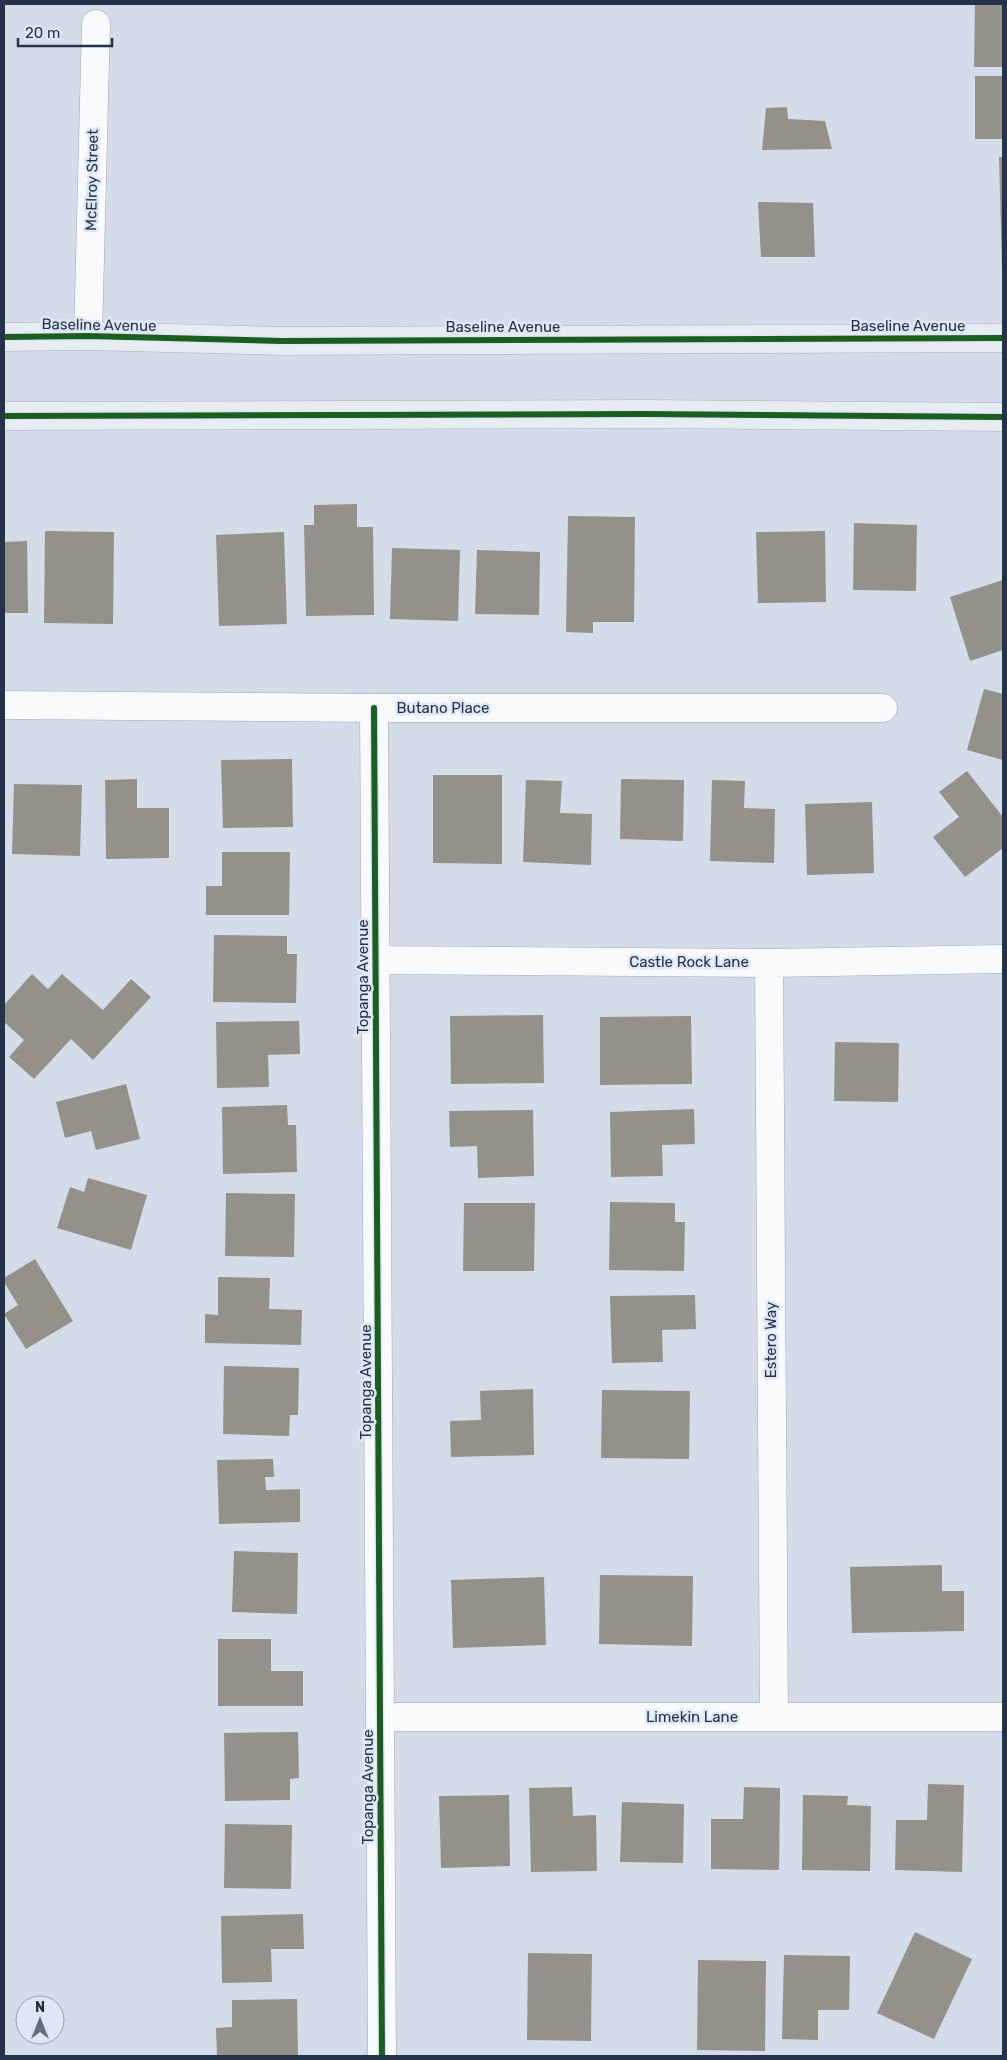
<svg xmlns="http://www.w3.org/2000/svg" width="1007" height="2060" viewBox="0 0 1007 2060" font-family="Rubik,sans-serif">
<rect width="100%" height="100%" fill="#d4dcea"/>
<path fill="#94918a" d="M975 4H1003V67H974Z
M975 76H1003V139H975Z
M787 107 788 119 825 121 832 149 762 150 766 108Z
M999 157H1003V271H1002Z
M758 202 813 203 815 257H761Z
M357 504V527H373L374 615 306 616 304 525H314V505Z
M568 516 635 517 634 622H593V633L566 632Z
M854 523 917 525 916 591 853 590Z
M45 531 114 532 113 624 44 623Z
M825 531 826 602 758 603 756 532Z
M284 532 287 624 219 626 216 535Z
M27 541 28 613H4V542Z
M392 548 460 550 458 621 390 619Z
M477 550 540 552 539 615 475 614Z
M1003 580V650L970 661 950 597Z
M984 689 1003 694V760L967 750Z
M292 759 293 827 223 828 221 760Z
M967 771 1003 817V848L965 877 933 837 959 817 939 792Z
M433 775H502V864L433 863Z
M137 779V808H169V858L106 859 105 780Z
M621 779 684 780 683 841 620 839Z
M526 780 562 781 560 813 592 814 591 865 523 862Z
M712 780 745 781 744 808 775 809 774 863 710 861Z
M14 784 82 785 80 856 12 854Z
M872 802 874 873 807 875 805 804Z
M222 852H290L289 915H206V886H222Z
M214 935 287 936V954H297L296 1003 213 1002Z
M32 974 48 989 62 974 103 1010 131 979 151 997 93 1060 71 1039 34 1079 9 1057 24 1040 4 1022V1005Z
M543 1015 544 1083 451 1084 450 1016Z
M691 1016 692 1084 600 1085V1017Z
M299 1021 300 1054 268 1055 269 1087 217 1088 216 1022Z
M835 1042 899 1043 898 1102 834 1101Z
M126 1084 140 1139 96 1150 91 1131 65 1138 56 1102Z
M287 1105 288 1125H296L297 1172 223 1174 222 1107Z
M694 1109 695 1144 662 1145 663 1176 611 1177 610 1112Z
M533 1110 534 1176 478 1178 477 1146 450 1147 449 1111Z
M88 1178 147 1195 131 1250 57 1228 70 1187 84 1192Z
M226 1193 295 1194 294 1257 225 1256Z
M610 1202 675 1203V1222H685L684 1271 609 1270Z
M464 1203H535L534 1271H463Z
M35 1259 73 1321 26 1349 4 1314 18 1305 4 1282V1278Z
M218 1277 270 1278 269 1309 302 1310 301 1345 205 1343V1314L218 1315Z
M695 1295 696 1329 662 1330 663 1362 612 1363 610 1296Z
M224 1366 299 1368 298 1415H290L289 1436 223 1434Z
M533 1389 534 1455 451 1457 450 1421 481 1420 480 1391Z
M602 1390 690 1391 689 1459 601 1458Z
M273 1459 274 1477H265L266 1490 300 1489V1522L219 1524 217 1460Z
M234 1551 298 1553 297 1614 232 1612Z
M942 1565V1591H964V1631L852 1633 850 1567Z
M600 1575 693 1576 692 1646 599 1644Z
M544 1577 546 1645 453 1648 451 1580Z
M218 1639H271V1671H303V1706H218Z
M298 1732 299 1778 290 1779V1800L225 1801 224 1733Z
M928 1784 964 1785 962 1872 895 1870 896 1820H927Z
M572 1787 573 1816 596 1815 597 1871 531 1872 529 1788Z
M744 1787 780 1788 779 1870 711 1869V1819H743Z
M509 1795 510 1866 441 1868 439 1796Z
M803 1795 848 1796 847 1805 871 1806 870 1871 802 1870Z
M622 1802 684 1804 683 1863 620 1862Z
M225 1824 292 1825 291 1889 224 1888Z
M303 1914 304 1949H271L272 1982 222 1983 221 1916Z
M915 1932 972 1959 934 2039 877 2013Z
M528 1953 592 1954 591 2041 527 2040Z
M784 1955 850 1956 849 2010H818V2040L782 2039Z
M698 1960 766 1961 765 2051 697 2050Z
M297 1999 298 2056H217L216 2028 232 2027V2000Z"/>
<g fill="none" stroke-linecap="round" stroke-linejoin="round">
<g stroke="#9da7b8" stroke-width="29">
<path id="minor" d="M88 336 96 24
M4 705 374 708H883
M374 708 382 2056
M376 960 769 963 1003 959
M769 963 774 1717
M380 1717H1003"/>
</g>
<g stroke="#a5aec0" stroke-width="29">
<path id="major" d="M4 337 88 336 281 341 1003 338
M4 416 644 414 1003 417"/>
</g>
<use href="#minor" stroke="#f9fafc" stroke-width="28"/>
<use href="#major" stroke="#e7ebf2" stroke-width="28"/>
<g stroke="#dfe7f4" stroke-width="9">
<path id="cycleway" d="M4 337 88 336 281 341 1003 338
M4 416 644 414 1003 417
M374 708 382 2056"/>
</g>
<use href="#cycleway" stroke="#1b5e20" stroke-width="6"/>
</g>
<g text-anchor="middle" stroke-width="5" stroke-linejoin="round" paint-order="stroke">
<g font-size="15" fill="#24334b" stroke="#dfe7f4">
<text transform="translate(92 180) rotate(-89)" y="5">McElroy Street</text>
<text transform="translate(99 325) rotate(1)" y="5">Baseline Avenue</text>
<text x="908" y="331">Baseline Avenue</text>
<text x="503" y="332">Baseline Avenue</text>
<text x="443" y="713">Butano Place</text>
<text x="689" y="967">Castle Rock Lane</text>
<text transform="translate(363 977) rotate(-90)" y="5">Topanga Avenue</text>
<text transform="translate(771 1340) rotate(-90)" y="5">Estero Way</text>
<text transform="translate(366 1382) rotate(-90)" y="5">Topanga Avenue</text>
<text x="692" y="1722">Limekin Lane</text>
<text transform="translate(368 1787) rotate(-90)" y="5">Topanga Avenue</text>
</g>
</g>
<rect width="1007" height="2060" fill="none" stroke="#24334b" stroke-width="10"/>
<g transform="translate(40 2020)"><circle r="24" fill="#dfe7f4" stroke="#949fb0"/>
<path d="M0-4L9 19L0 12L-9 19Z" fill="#626e83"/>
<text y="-8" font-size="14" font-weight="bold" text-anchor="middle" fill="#24334b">N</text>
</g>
<path d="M18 38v8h94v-8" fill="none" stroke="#24334b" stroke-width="2.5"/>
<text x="25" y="38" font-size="15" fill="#24334b" stroke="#dfe7f4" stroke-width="4" paint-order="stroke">20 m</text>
</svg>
